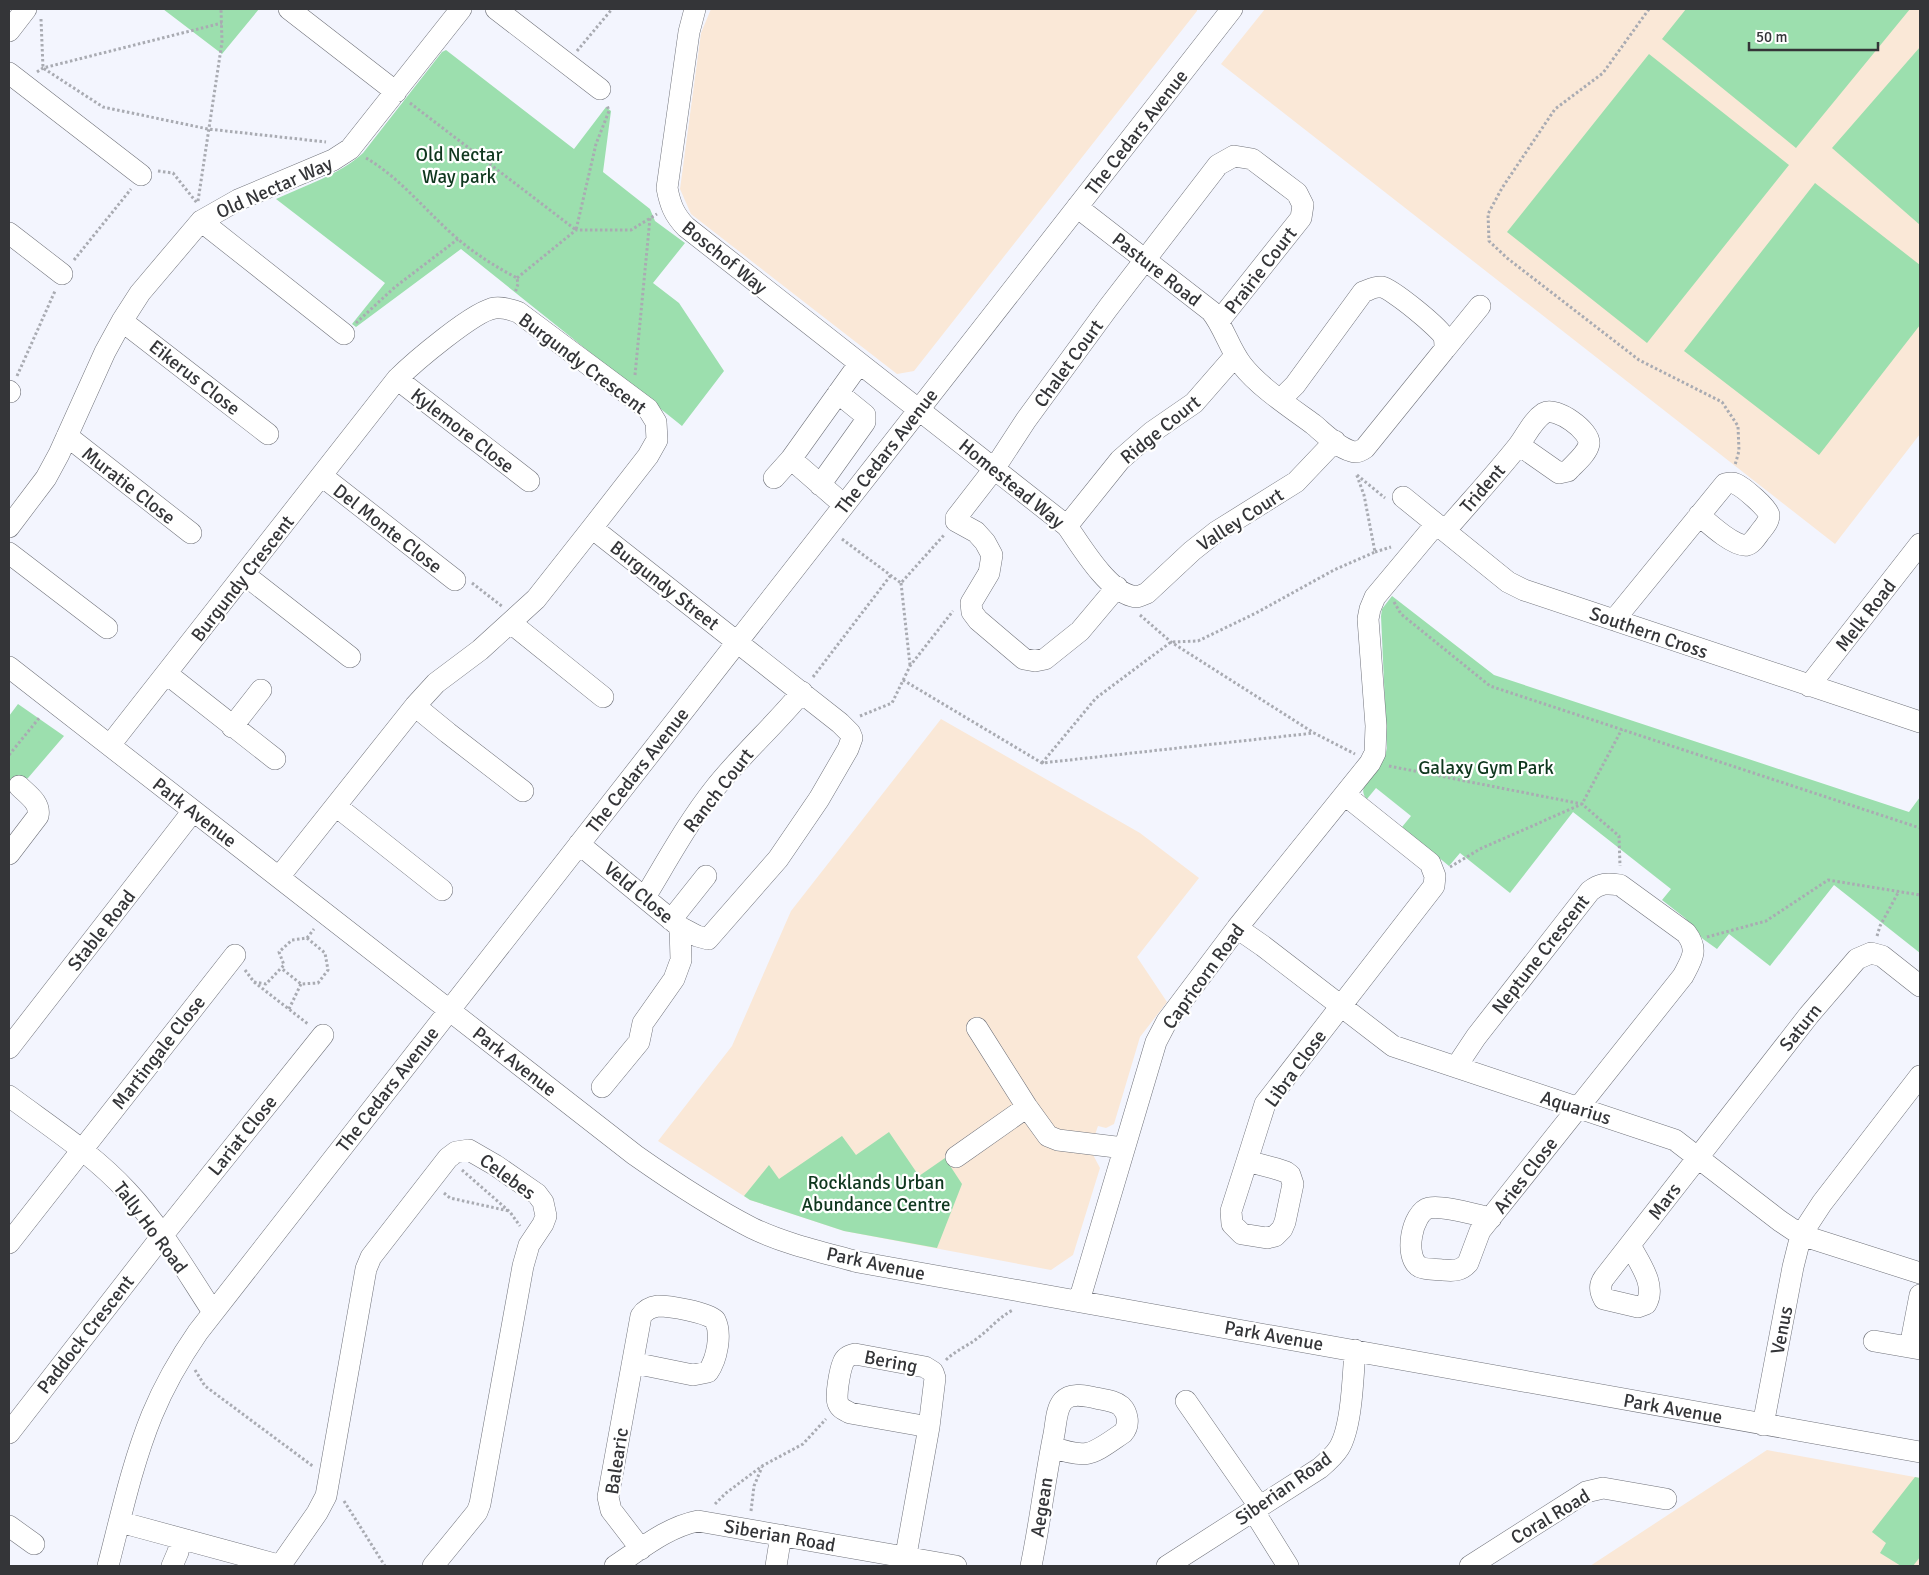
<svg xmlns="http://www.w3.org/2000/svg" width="1929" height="1575" viewBox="0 0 1929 1575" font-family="Signika,sans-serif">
<rect width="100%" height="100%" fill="#f3f5fe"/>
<path fill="#fae8d7" d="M711 9H1197V11L914 371 897 374 691 214 680 189 701 33Z
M1265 9H1920V434L1835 544 1221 64Z
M941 719 1140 833 1199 878 1137 957 1167 1002 1140 1037 1114 1124 1106 1128 1098 1126 1090 1149 1100 1168 1073 1255 1051 1270 844 1231 750 1200 658 1141 732 1046 791 911Z
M1767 1450 1920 1478V1566H1590Z"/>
<path fill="#9cdfae" d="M163 9H259L222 54Z
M1686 9H1910L1796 148 1662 39Z
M1920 47V225L1832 148Z
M446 50 574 149 606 107 611 111 603 172 650 209 655 221 685 243 653 283 679 303 724 371 682 426 461 249 356 327 352 324 385 283 276 199C306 185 339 175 363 153L442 52Z
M1649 54 1789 165 1647 343 1507 232Z
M1815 183 1920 265V325L1819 455 1684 351Z
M1392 596 1494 675 1909 812 1920 797V953L1834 885 1770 966 1729 934 1717 949 1703 939 1685 918 1662 900 1671 889 1573 812 1510 893 1460 853 1449 866 1402 827 1411 816 1376 788 1367 799C1364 796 1362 792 1364 787 1369 772 1384 766 1387 748L1381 616 1382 609Z
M18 704 64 736 28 778 9 790V716Z
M889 1132 919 1176 945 1158 962 1184 937 1248 844 1231 750 1200 744 1196 769 1165 779 1179 842 1136 856 1155Z
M1915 1477 1920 1478V1557L1913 1566H1901L1880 1553 1886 1543 1872 1532Z"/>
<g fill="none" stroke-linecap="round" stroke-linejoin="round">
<g stroke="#71737b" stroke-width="22">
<path id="minor" d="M289 9 396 92
M496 9 600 89
M695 9 689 32 667 188C670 204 674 215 686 227L1067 526C1081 546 1107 590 1132 596 1138 598 1142 595 1147 593L1192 551 1216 532 1296 482 1335 441
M9 31 26 9
M9 73 141 175
M1077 207 1211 311C1224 327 1229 348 1242 365 1258 386 1291 408 1313 424 1324 433 1337 447 1351 451 1356 453 1361 451 1365 448L1445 349C1445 345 1445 341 1444 337 1440 328 1392 289 1382 287 1375 286 1369 290 1363 292L1295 385 1281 399
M201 221 344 334
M9 233 62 274
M122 321 268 434
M1445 349 1480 306
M397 379 529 481
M9 391 10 392
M67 436 191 533
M791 459 844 505
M322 476 455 580
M774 478 791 459 859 364
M820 485 865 422V415L838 393
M1403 497 1508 582 1524 590 1920 722
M1067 526 1120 460 1152 432 1194 403 1235 356
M9 527 46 478 59 454 105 352 122 321 140 293 201 221 238 200 333 160 350 149 461 9
M1445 531C1469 503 1495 475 1518 446 1526 436 1532 421 1544 413 1556 406 1591 431 1589 444 1587 454 1574 464 1568 471L1559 473 1519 445
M9 553 107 628
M245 575 350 657
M1117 587 1080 631 1045 659 1035 661 1024 659 978 620 972 612 971 603 989 573 992 555 985 542 976 532 956 521V518L994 469 1026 420 1108 308 1218 165 1234 156 1252 159 1297 193 1303 205 1301 218 1219 321
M1614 620 1725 484C1729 483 1732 482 1736 484 1743 487 1768 508 1769 515 1769 522 1764 527 1760 532 1757 536 1752 544 1747 545 1735 548 1707 522 1699 515
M511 623 603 697
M9 667 635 1155C672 1181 711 1207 752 1228 785 1244 822 1252 858 1262L1920 1452
M167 674 275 759
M1809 686 1920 544
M415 706 448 733 523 791
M232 727 261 690
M110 745 397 379C413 363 475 310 495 308 504 307 511 310 518 312L648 409 656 422 657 440 648 456 592 528 536 599 480 650 436 683 415 706 279 877
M336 806 442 890
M579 844 680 927 697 936 708 939 778 859 819 799 848 749 852 738 850 733 840 723 592 528
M9 854 38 816C41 803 28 795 19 786
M645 897C667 861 688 822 715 788 742 754 775 725 802 692
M671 920 706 876
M1237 928 1263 946 1393 1046 1675 1140 1780 1221 1801 1235 1920 1273
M977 1028 1027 1107 1048 1136 1058 1140 1124 1148
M9 1048 193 811
M1456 1067 1476 1037 1590 891C1600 883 1607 883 1620 885L1686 933C1699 950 1692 959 1683 976L1480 1231 1468 1263C1461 1271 1454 1271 1443 1270 1437 1269 1426 1270 1420 1267 1403 1258 1412 1212 1429 1208 1443 1205 1476 1215 1491 1218
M602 1087 639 1042 643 1023 674 979 681 960 680 927
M9 1096C49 1126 93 1154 127 1191 161 1227 186 1271 213 1312
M956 1157 1027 1107
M1247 1161 1277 1169 1286 1172 1290 1175 1293 1184 1285 1222 1282 1229 1275 1236 1267 1238 1242 1234 1232 1224 1231 1211 1247 1161 1265 1104 1434 886 1435 876 1430 863 1345 795
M9 1243 235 955
M1630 1245C1639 1263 1657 1285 1646 1304L1638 1307 1604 1299C1600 1292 1599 1285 1604 1278L1809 1015 1857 959 1871 953 1882 956 1920 986
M1079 1301 1156 1042 1167 1021 1237 928 1370 763 1375 753 1376 726 1368 619 1370 609 1375 597 1436 524
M1874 1341 1920 1349
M1910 1347 1920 1295
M634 1363 693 1375 708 1372C717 1359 722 1334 715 1320 706 1312 670 1306 658 1306 651 1307 645 1310 641 1316L608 1497 611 1510 641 1549
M1186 1401 1259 1506
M1763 1425 1793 1267 1801 1235 1822 1203 1920 1076
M9 1433 162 1236 323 1035
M1253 1510 1288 1566
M120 1522 282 1566
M9 1526 34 1544
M108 1566C121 1516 132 1464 152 1415 164 1386 180 1358 198 1332L1232 9
M172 1566 178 1552 181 1539
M280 1566 317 1513 326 1496 366 1269 371 1257 448 1158 456 1152 469 1150 495 1165 537 1194 543 1202 546 1216 543 1224 529 1245 523 1266 480 1504 477 1512 433 1566
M615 1566C641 1549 667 1527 698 1521L956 1566
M776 1566 781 1535
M904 1566 929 1427 935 1378 933 1372 925 1367 855 1354C850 1355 845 1357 843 1363 840 1370 835 1397 838 1403 840 1409 845 1410 850 1413L929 1427
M1031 1566C1040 1523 1045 1478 1054 1434 1056 1424 1056 1409 1063 1401 1071 1392 1085 1396 1096 1398 1104 1400 1114 1400 1121 1406 1128 1413 1130 1425 1123 1433 1092 1454 1089 1460 1052 1447
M1167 1566 1320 1468C1327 1462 1334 1456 1339 1448 1352 1427 1353 1376 1355 1350
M1470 1566 1586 1492 1603 1488 1666 1499"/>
</g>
<path stroke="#a9abb2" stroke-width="3" stroke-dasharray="2.5 2.5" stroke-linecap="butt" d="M1649 9 1603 73 1555 109 1502 188 1488 214 1489 241 1507 258 1639 360 1722 402 1738 426 1739 451 1735 465
M41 19 43 68 103 107 208 129 326 142
M577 51 612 9
M37 72 43 68 222 23
M410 103 576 230 596 144 609 111 607 105
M366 158C402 179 427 213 459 240 477 255 496 267 517 278L518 284 515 293
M158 171 173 173 197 203
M198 201 222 42 221 9
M74 260 131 189
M517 278 576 230H631L657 214
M356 323 395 287 458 239
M635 375 650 218
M17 376 55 291
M1357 475 1385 498
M842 539 901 583 944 535
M1375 552 1391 547
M472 583 503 607
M901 583 910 665
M1394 602 1401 614 1490 686 1920 828
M1140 615 1171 642 1314 733 1355 754
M813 677 891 575
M903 680 1042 763 1314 733
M860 716 892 703 910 666 953 611
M9 755 40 717
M1042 763 1096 698 1171 642 1198 641 1256 613 1334 570 1375 552 1364 495 1356 473
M1389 766 1582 804 1622 729
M1450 867 1480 849 1582 804 1619 836 1620 866
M1877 936 1880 926 1899 891
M1707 937 1766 921 1828 880 1920 895
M307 938 314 929
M245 970 254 982 308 1024
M254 982 266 984 284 965 279 952 292 940 307 938 325 953 328 970 318 983 301 984 281 968
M289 1009 301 984
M462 1170 510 1212 520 1226
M444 1193 450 1198 509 1211
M946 1360C956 1350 968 1346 979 1337 991 1328 999 1317 1013 1310
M195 1370 205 1386 314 1467
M344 1501 385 1566
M715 1504 726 1493 762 1466 803 1444 826 1419
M751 1511 754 1486 762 1467"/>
<use href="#minor" stroke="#fff" stroke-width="21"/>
</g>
<g text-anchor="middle" stroke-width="4.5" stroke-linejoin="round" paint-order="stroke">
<g font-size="19" fill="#343538" stroke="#fff">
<text transform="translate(1136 132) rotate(-52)" y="7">The Cedars Avenue</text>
<text transform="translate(274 187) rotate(-24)" y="7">Old Nectar Way</text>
<text transform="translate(725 257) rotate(39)" y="7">Boschof Way</text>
<text transform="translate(1157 269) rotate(38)" y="7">Pasture Road</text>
<text transform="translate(1260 270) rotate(-52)" y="7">Prairie Court</text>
<text transform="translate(583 363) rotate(37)" y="7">Burgundy Crescent</text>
<text transform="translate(1068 363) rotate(-54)" y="7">Chalet Court</text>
<text transform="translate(195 377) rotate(38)" y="7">Eikerus Close</text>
<text transform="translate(1160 429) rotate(-39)" y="7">Ridge Court</text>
<text transform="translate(463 430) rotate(38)" y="7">Kylemore Close</text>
<text transform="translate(886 451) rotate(-52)" y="7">The Cedars Avenue</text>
<text transform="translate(1012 483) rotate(39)" y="7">Homestead Way</text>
<text transform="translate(129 485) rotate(38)" y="7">Muratie Close</text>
<text transform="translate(1482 488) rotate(-49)" y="7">Trident</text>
<text transform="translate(1240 519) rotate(-33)" y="7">Valley Court</text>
<text transform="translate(388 528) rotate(38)" y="7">Del Monte Close</text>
<text transform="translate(242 578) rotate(-52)" y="7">Burgundy Crescent</text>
<text transform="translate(665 585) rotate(38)" y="7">Burgundy Street</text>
<text transform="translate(1865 615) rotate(-52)" y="7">Melk Road</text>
<text transform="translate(1649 632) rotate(19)" y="7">Southern Cross</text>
<text transform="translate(637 770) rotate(-52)" y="7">The Cedars Avenue</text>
<text transform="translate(718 790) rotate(-52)" y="7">Ranch Court</text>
<text transform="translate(195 812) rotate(38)" y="7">Park Avenue</text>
<text transform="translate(639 892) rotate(40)" y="7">Veld Close</text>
<text transform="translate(101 930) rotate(-52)" y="7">Stable Road</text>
<text transform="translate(1540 954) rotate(-52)" y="7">Neptune Crescent</text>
<text transform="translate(1203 976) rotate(-54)" y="7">Capricorn Road</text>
<text transform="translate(1800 1027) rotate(-51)" y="7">Saturn</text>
<text transform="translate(158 1052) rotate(-52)" y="7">Martingale Close</text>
<text transform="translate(515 1061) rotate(38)" y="7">Park Avenue</text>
<text transform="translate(1295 1068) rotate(-54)" y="7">Libra Close</text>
<text transform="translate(387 1089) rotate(-52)" y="7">The Cedars Avenue</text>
<text transform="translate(1576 1107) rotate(18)" y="7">Aquarius</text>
<text transform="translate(242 1135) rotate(-51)" y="7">Lariat Close</text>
<text transform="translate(1525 1175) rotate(-52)" y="7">Aries Close</text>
<text transform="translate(508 1176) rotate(36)" y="7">Celebes</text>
<text transform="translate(1664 1201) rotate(-53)" y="7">Mars</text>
<text transform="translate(151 1227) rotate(53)" y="7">Tally Ho Road</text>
<text transform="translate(876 1263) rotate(12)" y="7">Park Avenue</text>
<text transform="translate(1781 1330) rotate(-79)" y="7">Venus</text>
<text transform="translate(85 1334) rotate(-52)" y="7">Paddock Crescent</text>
<text transform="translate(1274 1335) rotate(10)" y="7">Park Avenue</text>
<text transform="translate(891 1361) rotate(11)" y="7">Bering</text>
<text transform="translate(1673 1408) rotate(10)" y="7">Park Avenue</text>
<text transform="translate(616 1461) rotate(-81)" y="7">Balearic</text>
<text transform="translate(1283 1488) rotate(-35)" y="7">Siberian Road</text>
<text transform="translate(1041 1507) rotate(-81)" y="7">Aegean</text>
<text transform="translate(1550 1516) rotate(-31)" y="7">Coral Road</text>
<text transform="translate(780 1535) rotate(10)" y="7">Siberian Road</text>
</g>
<g font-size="19" fill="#0f371e" stroke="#fff">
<text x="459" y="161">Old Nectar<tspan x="459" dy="22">Way park</tspan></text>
<text x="1486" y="774">Galaxy Gym Park</text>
<text x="876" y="1189">Rocklands Urban<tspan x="876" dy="22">Abundance Centre</tspan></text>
</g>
</g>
<rect width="1929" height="1575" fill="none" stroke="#343538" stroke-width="20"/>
<path d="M1749 42v8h129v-8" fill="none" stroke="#343538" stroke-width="2.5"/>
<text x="1756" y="42" font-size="15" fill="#343538" stroke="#ffffff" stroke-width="4" paint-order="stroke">50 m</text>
</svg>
